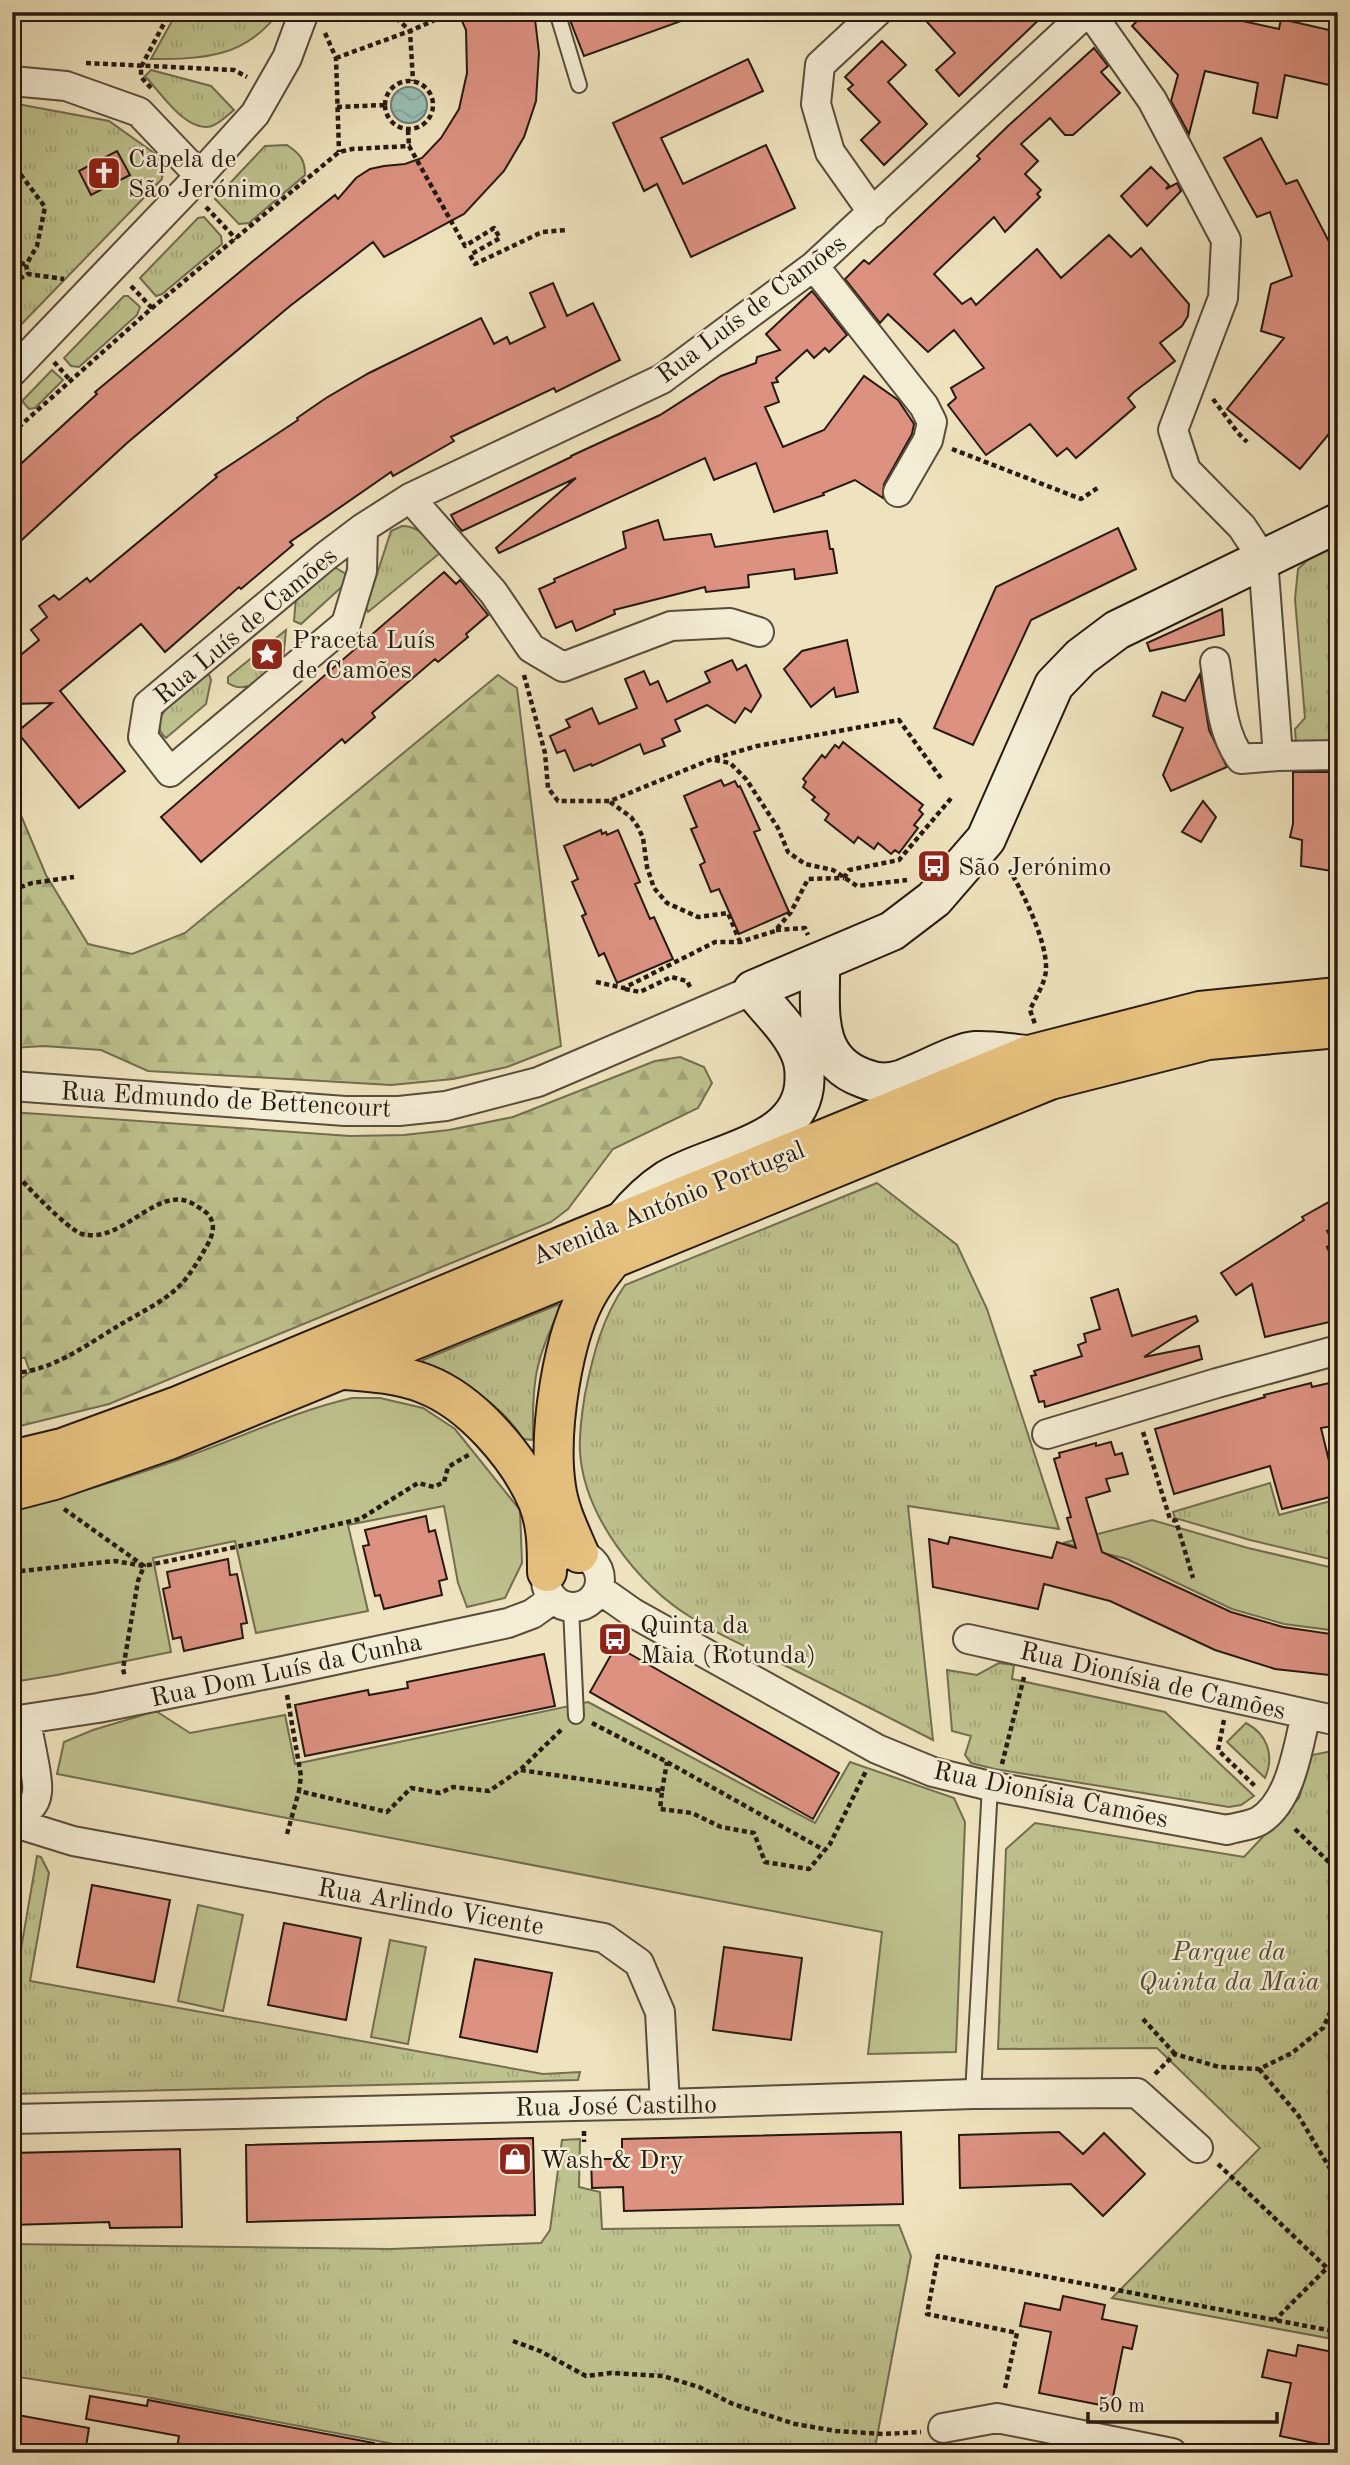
<svg xmlns="http://www.w3.org/2000/svg" width="1350" height="2465" viewBox="0 0 1350 2465" font-family="'Old Standard TT',serif">
<defs>
<pattern id="grass-tufts" width="24" height="20" patternUnits="userSpaceOnUse" patternTransform="scale(1.75)"><rect width="24" height="20" fill="#bec28e"/><path d="M3 7l-1-3M5 7V3M7 7l1-3M15 17l-1-3M17 17v-4M19 17l1-3" fill="none" stroke="#a3a679"/></pattern>
<pattern id="forest-firs" width="22" height="20" patternUnits="userSpaceOnUse" patternTransform="scale(1.75)"><rect width="22" height="20" fill="#bec28e"/><path d="M5 1l3.5 6h-7zM16 11l3.5 6h-7z" fill="#a3a679"/></pattern>
<pattern id="water-waves" width="16" height="10" patternUnits="userSpaceOnUse" patternTransform="scale(1.75)"><rect width="16" height="10" fill="#99beb4"/><path d="M0 5q4-4 8 0t8 0" fill="none" stroke="#84a39a"/></pattern>
</defs>
<rect width="100%" height="100%" fill="#eee3be"/>
<filter id="stains"><feTurbulence type="fractalNoise" baseFrequency=".00286" numOctaves="4"/><feColorMatrix values="0 0 0 0 .2 0 0 0 0 .09 0 0 0 0 .02 0 0 0 .5 -.17"/></filter>
<radialGradient id="worn" r=".72"><stop offset=".6" stop-color="#630" stop-opacity="0"/><stop offset="1" stop-color="#630" stop-opacity=".3"/></radialGradient>
<path fill="url(#grass-tufts)" stroke="#726e50" stroke-width="2" d="M177 12H279C245 58 203 59 151 59Z
M151 70 211 86 234 110C227 116 220 123 212 126 187 134 160 92 145 76Z
M12 103 109 121 154 153 163 166 162 179 12 334Z
M287 145C300 154 305 159 305 175L249 223 239 224 215 199 265 146Z
M204 217 221 236 222 244 162 294 156 296 140 278 198 218Z
M124 296H128L140 307 137 315 79 367 71 366 64 358Z
M52 370 63 380 35 408 29 409 22 401Z
M402 526C421 526 428 540 440 553L368 612 366 608 391 531Z
M1338 544V744L1296 743 1295 729 1305 718 1295 599 1298 569 1311 557Z
M336 568 346 574V583L301 624 294 621 296 597 331 569Z
M286 630 283 661C268 674 249 697 228 683V677Z
M209 674 211 680 206 704 166 738C140 717 193 686 209 674Z
M877 1183 957 1245 987 1309 1059 1529 908 1506 933 1740C884 1715 835 1690 786 1666 755 1650 721 1637 692 1618 638 1585 584 1516 580 1452 579 1433 582 1412 585 1394 593 1355 602 1318 625 1285Z
M557 1305H560V1309C535 1360 532 1382 533 1438L532 1440 523 1439C499 1401 463 1383 423 1363V1360Z
M1270 1483 1279 1515 1338 1499V1561L1250 1540 1175 1518 1173 1512Z
M999 1663 1014 1665 1012 1679 1165 1712 1254 1796 1241 1805 1229 1807 995 1769 971 1763 965 1755 971 1736 952 1731 947 1670 977 1675Z
M1246 1723C1267 1734 1275 1755 1265 1778L1227 1742Z
M1338 1750V2340L1112 2298 1260 2148 1157 2048 998 2049 1006 1849 1035 1823 1244 1857 1299 1798 1312 1755Z
M37 1856 41 1857 49 1873 30 1981 543 2074 580 2072 578 2080 12 2094V2001Z
M580 2139 579 2187 600 2192 602 2229 899 2225 911 2256 874 2453H441L146 2397 12 2376V2244L391 2249 541 2243 550 2230 562 2140Z"/>
<path fill="url(#forest-firs)" stroke="#726e50" stroke-width="2" d="M498 675 517 688 561 1046 507 1067 453 1079 391 1085 148 1071 101 1050 44 1046 12 1048V794L46 875 88 944 132 954 185 933Z
M680 1057 704 1067 712 1083 698 1108 613 1149 568 1209 551 1222 109 1404 12 1428V1385L30 1372 25 1358 12 1357V1112L350 1136 404 1135 449 1130 513 1117 655 1061Z"/>
<path fill="#bec28e" stroke="#726e50" stroke-width="2" d="M352 1398H380L423 1408 455 1429 520 1510 522 1563 505 1598 467 1607 458 1583 444 1506 348 1525 368 1611 256 1633 235 1541 153 1558 171 1652 57 1675 12 1682V1509C71 1496 130 1477 186 1457 242 1437 295 1411 352 1398Z
M1152 1520 1248 1548 1338 1569V1631L1284 1624 1232 1609 1127 1559 1063 1543Z
M588 1702 815 1823 850 1762 954 1798 965 1822 956 2052 868 2054 882 1932 57 1774 64 1742 93 1730 156 1711 190 1733 285 1715 295 1764Z
M198 1905 243 1915 223 2011 178 2001Z
M390 1940 426 1947 408 2044 371 2037Z"/>
<path fill="url(#water-waves)" stroke="#6b7c73" stroke-width="2" d="M391 105a18 18 0 1 1 36 0a18 18 0 1 1-36 0Z"/>
<path fill="#dc9181" stroke="#271911" stroke-width="2" d="M458 12H522L525 19H535L539 53 536 101 524 137 504 171 464 214 384 257 373 242 290 306 127 443 12 549V472L97 394 95 392 253 261 335 195 338 199 356 178 370 169 384 166 405 164 422 158 441 138 459 109 467 73 466 30Z
M592 12H697L698 15 584 56 570 20Z
M918 12H1047L959 96 936 70 955 53Z
M1146 12H1202L1279 29 1281 19 1338 32V87L1285 75 1277 118 1253 113 1258 83 1205 71 1189 134 1171 101 1178 75 1132 26Z
M882 41 906 65 888 82 927 124 884 165 861 140 880 122 848 89 853 85 845 77Z
M1094 48 1108 66 1101 72 1120 93 1073 135H1065L1050 118 1021 144 1038 161 1025 174 1041 190 1037 194 1040 197 1005 232 994 217 934 274 962 304 971 298 976 305 1037 249 1061 278 1109 235 1131 257 1141 248 1189 304 1188 316 1182 326 1160 343 1175 361 1134 392 1128 398 1135 407 1076 458 1067 448 1057 456 1030 424 986 455 948 405 956 398 951 388 984 368 954 330 928 352 888 314 880 323 845 279 864 260 869 264 980 159 977 156 1008 126Z
M748 59 763 91 661 138 683 184 766 145 795 208 691 257 657 184 644 191 613 123Z
M1261 138 1286 184 1297 180 1338 259V423L1300 469 1227 409 1284 338 1261 331 1271 284 1292 276 1270 212 1257 217 1224 158Z
M117 151 130 175 91 195 79 171Z
M1151 167 1169 185 1166 189 1177 183 1181 191 1147 226 1121 196Z
M553 283 567 316 593 303 620 360 556 392 554 388 451 437 454 441 393 476 391 472 290 542 293 545 241 589 239 587 165 652 141 624 60 691 125 771 79 808 17 732 52 703 12 704V662L39 640 31 630 47 617 39 606 54 595 59 600 87 578 90 582 217 477 215 475 298 420 297 418 326 398 369 373 481 318 494 344 507 337 510 344 545 327 530 293Z
M812 291 847 335 829 352 825 348 814 358 807 350 776 378 778 382 772 383 779 402 765 407 783 447 824 430 864 376 898 400 914 424 912 434 884 484 883 498 855 480 823 493 824 495 774 512 756 463 714 480 705 458 499 553 496 548 576 478 462 531 456 524 451 515 571 457V456L660 415 721 376 756 363 757 357 780 350 766 334Z
M658 520 664 540 711 534 715 547 827 531 830 549H833L837 573 795 579 794 569 748 575 749 587 706 592 705 587 614 610 615 614 576 631 572 621 556 628 539 589 555 582 554 579 626 548 623 532Z
M1118 528 1136 569 1031 620 973 745 934 728 996 587Z
M444 572 456 584 460 580 488 615 466 634 468 637 438 662 435 659 372 713 375 717 345 743 342 739 201 862 161 817Z
M1222 609 1224 635 1150 651 1147 643Z
M847 640 858 692 836 697 834 688 811 707 784 669 802 651Z
M732 660 737 670 746 665 761 696 751 712 745 708 735 723 707 705 675 720 680 731 662 739 665 746 644 754 640 744 592 766 591 764 574 771 565 750 557 753 550 736 570 727 566 720 592 708 599 724 637 708 625 679 644 671 650 685 658 681 667 702 710 682 705 672Z
M1200 674 1209 730 1227 767 1171 791 1163 775 1183 728 1153 716 1162 692 1185 701Z
M843 742 923 805 919 810 923 814 914 825 918 828 899 853 895 850 891 854 878 843 874 849 858 837 854 843 825 820 829 814 812 800 815 797 803 787 806 782 803 779 822 755 825 758 835 745 839 748Z
M1293 772H1338V872L1301 866 1302 840 1290 837 1293 824Z
M721 780 724 786 735 781 738 787 740 786 760 830 754 832 789 912 739 934 719 889 711 892 700 865 705 862 691 829 697 827 684 796Z
M1203 801 1216 817 1201 842 1182 832Z
M601 830 602 834 606 832 607 835 618 830 640 882 635 884 650 919 654 917 673 959 617 983 604 953 599 956 582 916 586 914 572 882 578 879 564 846Z
M1329 1202 1331 1206 1338 1202V1225L1327 1231 1334 1243 1327 1247 1338 1271V1320L1265 1337 1252 1284 1236 1295 1221 1273 1304 1220 1302 1217Z
M1118 1289 1132 1336 1196 1316 1198 1321 1144 1357 1199 1346 1202 1359 1045 1407 1044 1401 1039 1402 1031 1376 1036 1375 1034 1371 1082 1356 1078 1345 1086 1342 1084 1334 1100 1329 1091 1298Z
M1338 1381V1425L1321 1428 1331 1469H1333L1338 1486V1495L1282 1509 1270 1466 1174 1494 1155 1429 1265 1397 1264 1395 1311 1383 1312 1387Z
M1111 1442 1115 1455 1122 1453 1128 1474 1106 1479 1110 1491 1086 1498 1102 1552 1231 1612 1283 1627 1338 1635V1676L1275 1669 1215 1650 1110 1601 1044 1584 1038 1609 933 1587 929 1539 948 1544 950 1537 1052 1558 1057 1542 1076 1548 1067 1518 1071 1517 1054 1459 1060 1457 1059 1453 1096 1443V1446Z
M426 1516 429 1532 435 1530 447 1579 439 1581 442 1595 384 1609 380 1595 375 1596 363 1546 369 1545 365 1530Z
M228 1559 230 1575 237 1574 247 1623 241 1624 243 1638 184 1651 181 1637 173 1639 163 1589 170 1587 167 1572Z
M616 1646 839 1773 813 1819 590 1692Z
M544 1654 555 1706 305 1756 295 1705 368 1690 369 1695 408 1688 407 1682Z
M92 1885 170 1900 154 1982 77 1967Z
M284 1923 361 1938 346 2020 268 2005Z
M724 1947 802 1958 791 2040 713 2030Z
M475 1959 552 1973 537 2052 460 2037Z
M901 2132 903 2204 624 2211 623 2187 592 2188 591 2159H622V2139Z
M1059 2132 1083 2154 1104 2133 1145 2174 1103 2216 1071 2184 960 2188 959 2135Z
M533 2138 535 2215 247 2222 246 2145Z
M180 2149 182 2227 110 2228 109 2222 12 2225V2153Z
M1063 2296 1105 2305 1102 2319 1137 2326 1132 2349 1123 2347 1111 2407 1039 2393 1051 2332 1020 2326 1025 2303 1060 2310Z
M1298 2345 1338 2353V2448L1280 2436 1291 2383 1262 2377 1268 2350 1296 2356Z
M90 2396 147 2406 148 2400 374 2443 373 2453H296L261 2446 260 2453H176L179 2436 86 2419Z
M12 2414 89 2428 85 2453H12Z"/>
<g fill="none" stroke-linecap="round" stroke-linejoin="round">
<g stroke="#594c3c" stroke-width="18">
<path id="lane" d="M557 12 579 85
M571 1608 576 1716
M973 2094 990 1786"/>
</g>
<g stroke="#594c3c" stroke-width="32">
<path id="street" d="M1090 12 1152 100 1226 240 1223 298 1173 430 1186 470 1242 527 1263 559 1278 756 1338 755
M12 81 66 86 139 112 200 176
M873 213 830 152 816 104 820 65 877 12
M814 266 924 406 932 422 928 440 898 492
M12 372 188 188 255 114 287 58 304 12
M410 498 493 592 531 648 563 667 671 626 730 623 759 632
M363 528 362 571 346 624 170 772 143 737 148 705 326 556 363 528 410 498 662 379 814 266 1087 12
M1215 662C1220 694 1221 732 1241 759L1278 756
M12 1086 345 1111H399L446 1106 538 1082 753 990
M1047 1434 1217 1383 1338 1350
M546 1580a27 27 0 1 1 54 0a27 27 0 1 1-54 0Z
M599 1589 633 1613 877 1749 933 1772 990 1786 1227 1830C1236 1827 1250 1826 1259 1821 1291 1802 1298 1747 1306 1714
M968 1639 1338 1721
M12 1721 98 1708 283 1671 508 1623 532 1614 553 1599
M12 1819C24 1815 36 1806 37 1792 39 1779 28 1736 26 1720
M12 1822 73 1841 604 1938 639 1963 660 2012 665 2104
M12 2119 665 2104 973 2094 1137 2093 1198 2148
M943 2428 997 2418 1172 2453"/>
</g>
<g stroke="#271911" stroke-width="42">
<path id="secondary" d="M820 963C821 1008 811 1059 863 1078 875 1083 887 1084 900 1080 919 1074 958 1052 975 1051 993 1050 1012 1054 1029 1055
M624 1220C637 1204 650 1191 667 1180 709 1153 796 1147 804 1087 805 1077 805 1065 801 1055 792 1031 769 1010 753 990L892 931 934 899 986 839 1054 685 1081 657 1117 630 1338 523"/>
</g>
<g stroke="#271911" stroke-width="42">
<path id="primary" d="M345 1370C372 1372 400 1374 425 1384 472 1402 519 1457 538 1502 547 1525 547 1548 547 1572
M12 1460 62 1448 180 1405 567 1244 1029 1055 1200 1011 1338 997
M12 1491 54 1480 169 1440 1050 1080 1208 1040 1338 1028
M579 1553C570 1532 559 1510 556 1487 548 1434 562 1334 591 1288 598 1277 606 1267 614 1257"/>
</g>
<path stroke="#271911" stroke-width="4.5" stroke-dasharray="5 3.5" stroke-linecap="butt" d="M390 12 410 31 453 12
M325 33 336 58 339 152
M336 58 410 31 413 81
M86 63 234 70 247 77
M385 105a24 24 0 1 1 48 0a24 24 0 1 1-48 0Z
M151 88 141 77V67L170 12
M337 107 384 105
M408 130 409 146
M12 173 21 175 45 207 37 246 26 265 28 274
M206 207 236 239
M12 259 26 265
M12 283 28 274 64 279
M131 286 152 308
M54 362 70 380
M1213 399 1238 433 1247 442
M12 433 152 308 339 152 352 149 409 146 465 246 494 228 500 238 470 255 475 264 542 232 567 230
M952 449 1081 499 1099 487
M524 675 545 753 548 788 558 801H610L712 759 757 746 899 720 943 781
M715 760 730 763 746 779 778 828 788 852 805 864 833 870 857 886 907 880
M610 802 631 817 638 827 643 838 647 867 654 888 667 903 698 917 728 913 740 942
M1013 876C1026 899 1047 943 1046 969 1046 982 1035 998 1030 1010L1035 1024
M844 878 849 870 899 860 953 796
M12 890 32 883 74 877
M776 930 805 928 808 935
M596 982 624 988 715 942H740L775 931 791 912 808 879 844 878
M625 989 640 992 671 977 687 981 691 989
M12 1169C23 1183 67 1229 82 1234 124 1245 158 1181 195 1205 201 1209 209 1213 211 1219 216 1229 210 1241 205 1249 199 1260 192 1271 184 1281 169 1299 143 1311 123 1323 89 1343 52 1372 12 1373
M1143 1432 1170 1519 1176 1521 1193 1578
M64 1509 144 1566 138 1581 123 1669 125 1677
M12 1572 115 1561 144 1566 284 1537 360 1519 418 1483 434 1487 444 1482 448 1467 470 1454
M287 1695 301 1776 299 1791 387 1812 411 1788 440 1793 453 1787 489 1791 520 1770 662 1791 660 1809 692 1813 721 1827 754 1833 765 1862 809 1869 830 1844 866 1771
M1224 1720 1218 1750 1256 1787
M592 1723 667 1762 824 1850
M1002 1764 1024 1677
M521 1769 562 1729
M662 1791 667 1762
M1295 1829 1338 1871
M287 1834 299 1791
M1143 2019 1175 2054
M1259 2069 1298 2115 1338 2182
M1155 2074 1175 2054 1219 2067 1259 2069 1292 2053 1323 2028 1338 1995
M584 2131V2142
M1218 2164 1327 2268 1275 2320
M513 2341 540 2351 586 2376 611 2373 663 2376 699 2387 733 2404 795 2424 836 2431 883 2434 921 2432
M1005 2388 1017 2333 927 2314 938 2256 1338 2332"/>
<use href="#lane" stroke="#f4edd5" stroke-width="14"/>
<use href="#street" stroke="#f4edd5" stroke-width="28"/>
<use href="#secondary" stroke="#f4edd5" stroke-width="38"/>
<use href="#primary" stroke="#e7c27f" stroke-width="38"/>
</g>
<defs>
<g id="church-square" transform="scale(1.75)"><rect x="-9" y="-9" width="18" height="18" rx="4" fill="#8f2418" stroke="#f4edd5"/><path d="M-1.2-6h2.4v3.5h3.3v2.4h-3.3V6h-2.4V-.1h-3.3v-2.4h3.3Z" fill="#fff"/></g>
<g id="sight-square" transform="scale(1.75)"><rect x="-9" y="-9" width="18" height="18" rx="4" fill="#8f2418" stroke="#f4edd5"/><path d="M0-6L1.8-2.2L6-1.7L2.9 1.2L3.7 5.4L0 3.3L-3.7 5.4L-2.9 1.2L-6-1.7L-1.8-2.2Z" fill="#fff"/></g>
<g id="bus-square" transform="scale(1.75)"><rect x="-9" y="-9" width="18" height="18" rx="4" fill="#8f2418" stroke="#f4edd5"/><path d="M-5-6H5V4H4V6H2V4H-2V6H-4V4H-5ZM-3.5-4V0h7V-4ZM-3.5 1.2v1.5H-2V1.2ZM2 1.2v1.5H3.5V1.2Z" fill="#fff"/></g>
<g id="shop-square" transform="scale(1.75)"><rect x="-9" y="-9" width="18" height="18" rx="4" fill="#8f2418" stroke="#f4edd5"/><path d="M-5-2.5h2.3a2.7 3.5 0 0 1 5.4 0H5L5.5 6h-11ZM-1.5-2.5h3a1.5 2.3 0 0 0-3 0Z" fill="#fff"/></g>
</defs>
<g fill-rule="evenodd">
<use href="#church-square" x="104" y="173"/>
<use href="#sight-square" x="267" y="654"/>
<use href="#bus-square" x="934" y="866"/>
<use href="#bus-square" x="615" y="1639"/>
<use href="#shop-square" x="515" y="2159"/>
</g>
<g text-anchor="middle" stroke-width="5" stroke-linejoin="round" paint-order="stroke">
<g font-size="26" fill="#271911" stroke="#f4edd5" text-anchor="start">
<text x="128" y="167">Capela de<tspan x="128" dy="30">São Jerónimo</tspan></text>
<text x="292" y="648">Praceta Luís<tspan x="292" dy="30">de Camões</tspan></text>
<text x="958" y="875">São Jerónimo</text>
<text x="640" y="1633">Quinta da<tspan x="640" dy="30">Maia (Rotunda)</tspan></text>
<text x="540" y="2168">Wash &amp; Dry</text>
</g>
<g font-size="26" fill="#271911" stroke="#f4edd5">
<text transform="translate(751 308) rotate(-37)" y="9">Rua Luís de Camões</text>
<text transform="translate(245 625) rotate(-40)" y="9">Rua Luís de Camões</text>
<text transform="translate(226 1099) rotate(3)" y="9">Rua Edmundo de Bettencourt</text>
<text transform="translate(668 1202) rotate(-22)" y="9">Avenida António Portugal</text>
<text transform="translate(286 1669) rotate(-12)" y="9">Rua Dom Luís da Cunha</text>
<text transform="translate(1153 1680) rotate(13)" y="9">Rua Dionísia de Camões</text>
<text transform="translate(1051 1794) rotate(12)" y="9">Rua Dionísia Camões</text>
<text transform="translate(431 1906) rotate(10)" y="9">Rua Arlindo Vicente</text>
<text transform="translate(616 2105) rotate(-1)" y="9">Rua José Castilho</text>
</g>
<g font-size="26" font-style="italic" fill="#544c36" stroke="#f4edd5">
<text x="1229" y="1960">Parque da<tspan x="1229" dy="30">Quinta da Maia</tspan></text>
</g>
</g>
<rect width="1350" height="2465" fill="none" stroke="#eee3be" stroke-width="42"/>
<rect x="14" y="14" width="1322" height="2437" fill="none" stroke="#271911" stroke-width="3.5"/>
<rect x="21" y="21" width="1308" height="2423" fill="none" stroke="#271911" stroke-width="2"/>
<path d="M1088 2412v10h189v-10" fill="none" stroke="#271911" stroke-width="3.5"/>
<text x="1098" y="2412" font-size="21" fill="#271911" stroke="#f4edd5" stroke-width="5" paint-order="stroke">50 m</text>
<rect width="100%" height="100%" filter="url(#stains)"/>
<rect width="100%" height="100%" fill="url(#worn)"/>
</svg>
